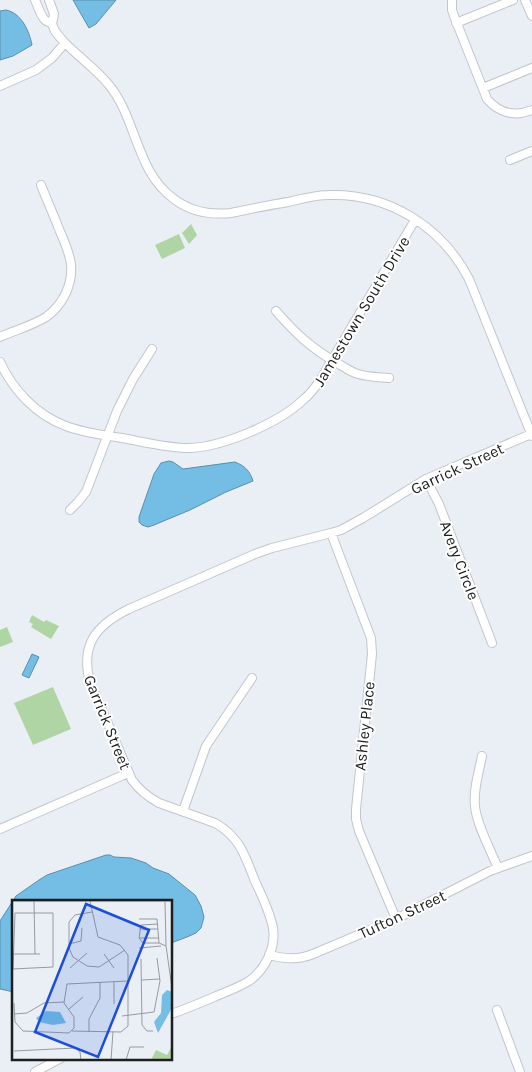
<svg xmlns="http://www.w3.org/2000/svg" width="532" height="1072" viewBox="0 0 532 1072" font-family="Karla,sans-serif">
<rect width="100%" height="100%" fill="#e9eff5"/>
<path fill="#b0d5a5" d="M191 224 197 235 189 244 182 233Z
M179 234 185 248 162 259 155 245Z
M32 615 44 622 46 620 59 626 51 639 31 627 33 624 29 622Z
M7 627 13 642 0 647V630Z
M53 687 71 729 33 745 14 703Z"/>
<path fill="#74bee6" stroke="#5a8eab" d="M73 0H116L96 24 89 28Z
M6 10C21 13 29 30 32 45L13 56 0 60V11Z
M169 461 173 462 183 469 235 462C245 466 250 471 253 481L226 492 190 510 154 525 148 527 142 525 139 522V517L154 474 161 463Z
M32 654 39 657 29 678 22 675Z
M106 855H110L114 857 131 858 146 863 153 868 169 874 195 895 201 906 204 917 201 928 196 933 187 937 171 943V901H14V992L0 989V921L16 896 39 880 47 875Z"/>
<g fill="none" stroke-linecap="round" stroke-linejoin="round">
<g stroke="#c1c6cc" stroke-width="10">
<path id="minor" d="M35 0C38 6 40 15 45 20 47 22 50 22 52 24 53 26 54 29 55 31 58 35 61 39 65 43 79 57 96 69 109 85 137 119 136 172 174 199 191 212 211 215 231 213 250 209 269 205 288 202 301 199 315 195 329 195 389 193 442 227 469 279L532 436
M49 0 54 14 52 24
M452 0V10L454 16 487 99C499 113 515 117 532 110
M525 0 532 16
M456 23 513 0
M0 86 36 70 52 58 65 43
M483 88 532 68
M510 160 532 151
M276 311C295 333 311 348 337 363 344 367 351 372 358 374 368 377 378 377 389 378
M0 337C15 330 32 326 46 317 63 305 73 284 71 264 69 250 62 237 57 224 52 211 46 198 41 185
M0 362C13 390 36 415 66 426 84 433 103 435 122 438 144 442 167 448 189 448 223 447 279 423 303 400 311 394 317 385 322 377L415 220
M426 479 439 504 492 643
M70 510 78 502 86 492 117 411 133 379 152 349
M331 533 371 638 372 654 356 809V819L359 831 396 919
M482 756C479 772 473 790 475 806 476 823 491 851 498 868
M183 811 206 746 252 678
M0 829 128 773
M269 955C285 959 298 960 313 954L396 919 490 871 532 856
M497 1010 520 1072
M171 1014C186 1009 200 1003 214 997 225 992 238 988 249 981 265 970 276 948 273 928 270 912 262 896 255 881 245 856 240 837 215 823L159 803C148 797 140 791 132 780L90 682C80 645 96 625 129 609L255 554 272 548 331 533 341 530 363 518 426 479 531 434
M35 1072 61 1058"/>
</g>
<use href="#minor" stroke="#fff" stroke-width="8"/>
</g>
<g text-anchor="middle" stroke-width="4" stroke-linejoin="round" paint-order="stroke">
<g font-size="16" fill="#1c1e20" stroke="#fff">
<text transform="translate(361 311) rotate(-59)" y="6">Jamestown South Drive</text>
<text transform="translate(457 468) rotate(-25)" y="6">Garrick Street</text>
<text transform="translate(460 560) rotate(69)" y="6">Avery Circle</text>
<text transform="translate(108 722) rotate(68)" y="6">Garrick Street</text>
<text transform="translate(364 726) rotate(-84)" y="6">Ashley Place</text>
<text transform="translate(402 914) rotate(-25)" y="6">Tufton Street</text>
</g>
</g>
<g transform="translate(12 900)">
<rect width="160" height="160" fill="#e9eff5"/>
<path d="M160 146V160H139L144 150 155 155Z" fill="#b0d5a5"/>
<path d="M155 90 160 92V108L146 133 142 122 149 113 150 95ZM34 111 48 112 54 123 41 125 27 122 24 118Z" fill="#74bee6"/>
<path fill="none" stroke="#979ba0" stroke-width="1" d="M0 1H160M22 1 23 54M153 2 154 46 160 88M80 12 63 15 57 22V48L61 57 75 66 87 67 113 50M3 13H41M127 19H145M145 19 147 43 154 46M146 24 129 25 127 38 131 43H147M127 29H146M127 38H147M57 44 69 41 70 28M127 48 149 46M1 54H28M92 54 102 68M129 59 130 125 135 131H141M58 68 75 53M0 69 41 67V13M1 69 3 13M130 80 148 79M2 103 3 122 11 131 57 133 62 128V117L52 103 55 84 116 81M102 104V81M57 109 71 97M2 114 15 113 32 103 52 102M110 116 142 112 148 81 145 58M60 131 109 132 116 126V55L108 45 86 37 78 1M77 132V119L88 98V83M2 151 63 148 68 152 69 160M99 160 101 132M114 160 118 147H132"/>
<path fill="#1d4ed8" fill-opacity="0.15" stroke="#1d4ed8" stroke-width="2.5" d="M74 4 137 30 86 157 23 132Z"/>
<rect width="160" height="160" fill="none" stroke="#1c1e20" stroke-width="2.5"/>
</g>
</svg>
